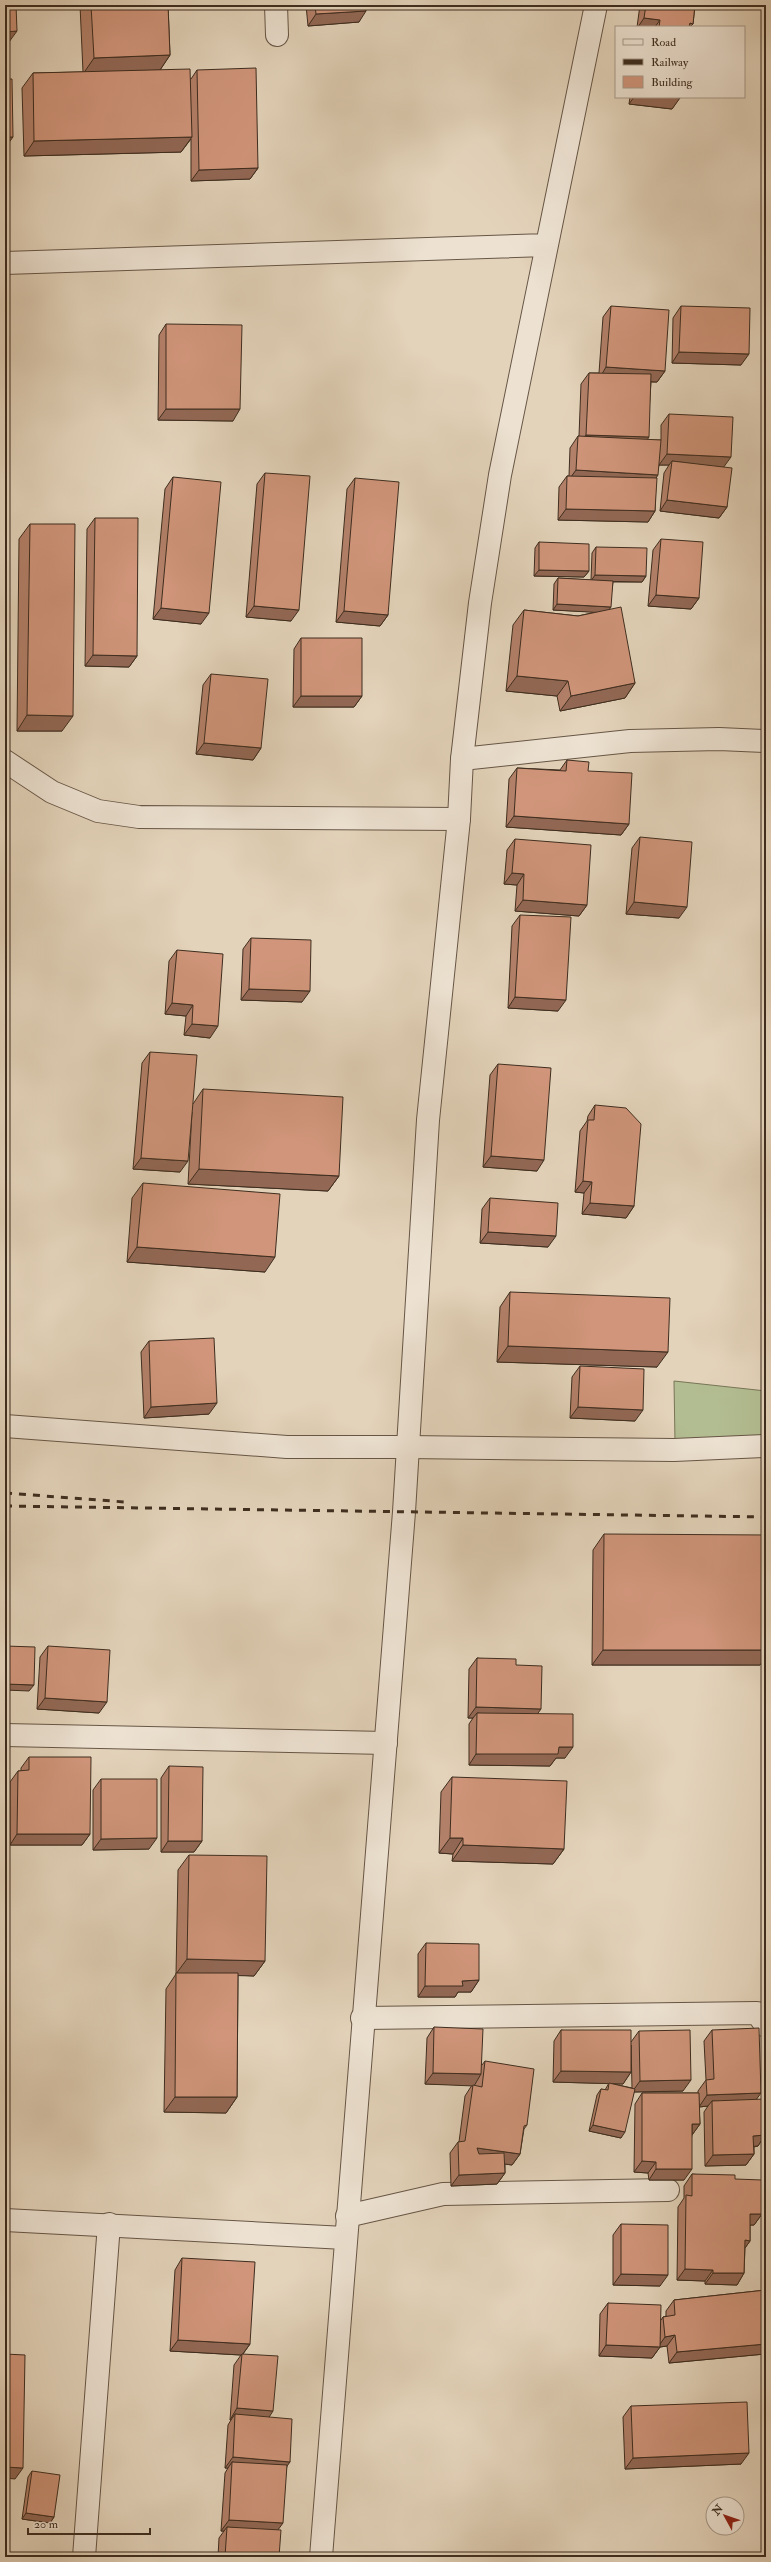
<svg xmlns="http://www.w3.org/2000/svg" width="771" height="2562" viewBox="0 0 771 2562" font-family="'IM FELL Double Pica',serif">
<rect width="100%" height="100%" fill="#e3d3ba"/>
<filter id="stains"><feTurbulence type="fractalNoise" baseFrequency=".005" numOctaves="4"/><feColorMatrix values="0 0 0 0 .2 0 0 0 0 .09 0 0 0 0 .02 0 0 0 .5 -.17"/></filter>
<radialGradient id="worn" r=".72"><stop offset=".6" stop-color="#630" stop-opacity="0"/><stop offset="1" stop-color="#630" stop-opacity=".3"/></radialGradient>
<path fill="#b2bd91" stroke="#787558" d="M674 1381 766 1391V1439L675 1442Z"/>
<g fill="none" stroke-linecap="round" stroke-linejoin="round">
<g stroke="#675646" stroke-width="24">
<path id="service" d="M5 1426 287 1447H407
M347 2216 443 2194 668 2190"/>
</g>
<g stroke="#675646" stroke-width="24">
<path id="minor" d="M276 5 277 35
M462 759 630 741 719 739 766 741
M5 761 52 792 98 811 139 817 459 819
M407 1447 674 1450 766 1446
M5 1735 386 1743
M362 2018 757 2013 766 2026
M84 2557 109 2224"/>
</g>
<g stroke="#675646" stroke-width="24">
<path id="tertiary" d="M5 263 546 245
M5 2220 345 2238
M321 2557 404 1512 428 1120 459 819 462 759 480 603 500 475 596 5"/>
</g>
<use href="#service" stroke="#ede2d2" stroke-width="22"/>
<use href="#minor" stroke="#ede2d2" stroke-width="22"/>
<use href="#tertiary" stroke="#ede2d2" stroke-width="22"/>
<path stroke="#3e2d1f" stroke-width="3" stroke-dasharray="7 7" stroke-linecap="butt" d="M5 1493 125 1502
M5 1506 766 1517"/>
</g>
<path fill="#b38069" stroke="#3e2d1f" d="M80 5H168L170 55 160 70 191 79 197 70 258 168 250 179 191 181V139L181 152 24 156 22 88 33 73 83 72Z
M306 5H366L359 22 308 26Z
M640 5H695L693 24 690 27H637Z
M630 97H680L672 109 629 104Z
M611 306 665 371 657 382H651L647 440H661V425L669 414 724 467 727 507 719 518 660 511 664 473 669 465H659L656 478 655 511 648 522 558 520 559 487 567 476H569L570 448 578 436H579L581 384 589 373H599L603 317Z
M681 306 741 365 672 363 673 318Z
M166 324 233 421 158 420 159 335Z
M265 473 291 621 246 617 257 484Z
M173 477 201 624 153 619 165 489Z
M355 478 388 615 380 626 336 622 347 489Z
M95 518 137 656 129 667 85 666 87 529Z
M30 524 62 731H17L19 539Z
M661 539 699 598 691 609 648 606 653 550Z
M539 542 589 571 584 577 534 576 535 548Z
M596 547 646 576 642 582H613L609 609 635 683 625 698 560 711 557 696 506 691 513 625 524 610 578 616 596 612 553 610 554 584 558 578 591 580 592 553Z
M301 638 362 696 354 707H293L294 649Z
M211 674 261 748 253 760 196 754 203 685Z
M567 760 588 771 629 824 621 835 506 827 509 779 517 768 560 770Z
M640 837 679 918 626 914 632 848Z
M515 839 587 905 579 916 515 911 517 885 504 884 507 850Z
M520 915 558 1011 508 1008 512 926Z
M251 938 302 1002 241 1000 243 949Z
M177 950 210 1038 184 1035 186 1016 165 1014 169 961Z
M150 1052 193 1104 203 1089 339 1176 328 1191 188 1184 192 1112 180 1172 133 1169 142 1063Z
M498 1064 537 1171 483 1167 490 1075Z
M595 1105 634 1206 626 1218 582 1214 584 1193 575 1192 580 1131 587 1121 588 1116Z
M143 1183 265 1272 127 1262 132 1198Z
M490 1198 548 1247 480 1243 482 1209Z
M510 1292 657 1367 497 1362 500 1307Z
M149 1341 209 1414 144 1418 141 1352Z
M580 1366 635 1421 570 1418 572 1377Z
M604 1534 760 1665H592L593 1550Z
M48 1646 99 1713 37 1709 40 1657Z
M477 1658 516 1665 537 1714 565 1758H556L550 1766 469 1765V1724L473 1718H468L469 1669Z
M29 1757 90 1834 82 1845H10V1782L18 1771H21V1768Z
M169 1766 202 1841 194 1852H161V1778Z
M452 1777 564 1849 553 1864 452 1861 453 1854 439 1853 441 1792Z
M101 1779 149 1849 93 1850V1790Z
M189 1855 265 1961 254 1976 238 1975 237 2097 226 2113 164 2112 166 1989 176 1974 178 1870Z
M426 1943 479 1980 471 1992H458L455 1997H418V1954Z
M434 2027 482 2065 485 2061 527 2125 524 2129 520 2154 512 2165 505 2164V2173L497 2184 451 2186 450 2153 458 2142H459L465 2096 472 2085 425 2084 427 2038Z
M561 2030 631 2042 639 2031 683 2091 634 2092 621 2138 589 2131 597 2095 601 2089 605 2090 609 2083 632 2088 631 2045V2072L623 2084 553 2082 554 2041Z
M712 2030 757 2100 765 2135 758 2146 754 2147V2154L746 2165 705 2166 704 2112 708 2106 699 2107 700 2124 692 2135 684 2180H649L648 2173 634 2172 635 2104 642 2093H698V2091L706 2080 704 2041Z
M692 2174 735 2179 762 2214 754 2225H750V2241L745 2248 744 2273 737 2285 705 2284V2281L677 2280 678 2207 684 2198V2186Z
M621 2224 660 2286 613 2285V2235Z
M182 2258 250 2344 243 2354 269 2417 290 2462 287 2465 278 2530 279 2557H218L219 2538 224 2531H221L225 2473 228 2468H225L228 2425 231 2420H230L234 2365 241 2355 170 2351 175 2270Z
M766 2290V2353L765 2354 669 2363 667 2346 660 2347 652 2358 599 2356 600 2314 608 2303 661 2320 663 2317 666 2316V2311L674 2300Z
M631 2406 741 2464 625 2469 623 2417Z
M32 2471 54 2517 50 2523 22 2519 28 2477Z"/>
<path fill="#926855" stroke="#3e2d1f" d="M366 11 359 22 308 26 316 14Z
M644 18 660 20 655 27H638Z
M690 23 693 24 690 27H687Z
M17 31 9 42 5 43V32Z
M170 55 160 70 83 74 94 58Z
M634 97H671L680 98 672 109 629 104Z
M5 137H13L5 148Z
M192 137 181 152 24 156 34 141Z
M258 168 250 179 191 181 199 170Z
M679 352 749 354 741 365 672 363Z
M606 367 665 371 657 382 599 379Z
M166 409H240L233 421 158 420Z
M586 435 649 437 642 448 578 446Z
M667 454 731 457 723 468 672 461 669 465H659Z
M576 470 658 475 651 486 568 481Z
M667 500 727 507 719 518 660 511Z
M566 509 655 511 648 522 558 520Z
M539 570 589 571 584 577 534 576Z
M595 575 646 576 642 582 591 581Z
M656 595 699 598 691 609 648 606Z
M557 604 611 607 607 613 553 610Z
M254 606 299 610 291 621 246 617Z
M161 608 209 613 201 624 153 619Z
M344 611 388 615 380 626 336 622Z
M93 655 137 656 129 667 85 666Z
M517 676 568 681 557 696 506 691Z
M635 683 625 698 560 711 571 696Z
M301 696H362L354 707H293Z
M27 715 73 716 62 731H17Z
M204 743 261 748 253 760 196 754Z
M514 816 629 824 621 835 506 827Z
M512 873 524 874 517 885 504 884Z
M523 900 587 905 579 916 515 911Z
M634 902 687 907 679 918 626 914Z
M249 989 310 991 302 1002 241 1000Z
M515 997 566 1000 558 1011 508 1008Z
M172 1003 193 1005 186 1016 165 1014Z
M192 1024 218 1026 210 1038 184 1035Z
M491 1156 544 1160 537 1171 483 1167Z
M141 1158 188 1161 180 1172 133 1169Z
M199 1169 339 1176 328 1191 188 1184Z
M583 1181 592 1182 584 1193 575 1192Z
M590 1203 634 1206 626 1218 582 1214Z
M488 1232 556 1236 548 1247 480 1243Z
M137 1247 275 1257 265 1272 127 1262Z
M508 1346 668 1352 657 1367 497 1362Z
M217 1403 209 1414 144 1418 151 1407Z
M578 1407 643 1410 635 1421 570 1418Z
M603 1650H766V1657L760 1665H592Z
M5 1684 34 1685 29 1691 5 1690Z
M45 1698 107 1702 99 1713 37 1709Z
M476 1707 541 1709 533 1720 477 1713 473 1718H468Z
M559 1747H573L565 1758H556L550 1766 469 1765 476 1754Z
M17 1834H90L82 1845H10Z
M157 1838 149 1849 93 1850 101 1839Z
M450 1838H463L453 1854 439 1853Z
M168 1841H202L194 1852H161Z
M463 1845 564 1849 553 1864 452 1861Z
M187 1959 265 1961 254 1976 176 1974Z
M479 1980 471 1992H458L455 1997H418L425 1986 462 1981Z
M561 2071 631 2072 623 2084 553 2082Z
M433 2073 481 2074 474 2086 425 2084Z
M691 2080 683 2091 632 2092 640 2081Z
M761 2093 753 2104 712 2101 708 2106 699 2107 707 2095Z
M175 2097H237L226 2113 164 2112Z
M692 2124H700L692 2135Z
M593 2125 625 2132 621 2138 589 2131Z
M765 2135 758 2146 746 2147 753 2136Z
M477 2148 520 2154 512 2165 469 2159Z
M754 2154 746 2165 705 2166 713 2155Z
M642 2161 656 2162 648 2173 634 2172Z
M656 2169H692L684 2180H649Z
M505 2173 497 2184 451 2186 459 2175Z
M750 2214H762L754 2225H743Z
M745 2240 750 2241 742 2252Z
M685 2269 713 2270 705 2281 677 2280Z
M713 2273H744L737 2285 705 2284Z
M621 2274 668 2275 660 2286 613 2285Z
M675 2335 667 2346 660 2347 652 2358 599 2356 606 2345 658 2347 665 2337Z
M178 2340 250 2344 242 2355V2354L241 2355 170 2351Z
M766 2344V2353L765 2354 669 2363 677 2352Z
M237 2408 273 2411 266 2422 235 2414 231 2420H230Z
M749 2453 741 2464 625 2469 633 2458Z
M233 2457 290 2462 282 2473 232 2462 228 2468H225Z
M5 2467 23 2468 15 2479 5 2478Z
M26 2513 54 2517 50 2523 22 2519Z
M229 2520 283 2523 275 2534 227 2527 224 2531H221Z"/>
<path fill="#d0957a" stroke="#3e2d1f" d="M5 5H16L17 31 5 32Z
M91 5H168L170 55 94 58Z
M315 5H366V11L316 14Z
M646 5H695L693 24 690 23 689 27H659L660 20 644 18Z
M256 68 258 168 199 170 197 70Z
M190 69 192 137 34 141 33 73Z
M5 79H12L13 137H5Z
M611 306 669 310 665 371 606 367Z
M681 306 750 308 749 354 679 352Z
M166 324 242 325 240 409H166Z
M589 373 651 374 649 437 586 435Z
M669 414 733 417 731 457 667 454Z
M578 436 661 440 658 475 576 470Z
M672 461 732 468 727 507 667 500Z
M265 473 310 476 299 610 254 606Z
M567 476 657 478 655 511 566 509Z
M173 477 221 482 209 613 161 608Z
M355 478 399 482 388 615 344 611Z
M95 518H138L137 656 93 655Z
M30 524H75L73 716 27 715Z
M661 539 703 542 699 598 656 595Z
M539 542 589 544V571L539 570Z
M596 547 647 548 646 576 595 575Z
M558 578 613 581 611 607 557 604Z
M621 607 635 683 571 696 568 681 517 676 524 610 578 616Z
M301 638H362V696H301Z
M211 674 268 679 261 748 204 743Z
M567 760 589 762 588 771 632 773 629 824 514 816 517 768 566 771Z
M640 837 692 842 687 907 634 902Z
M515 839 591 845 587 905 523 900 524 874 512 873Z
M520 915 571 917 566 1000 515 997Z
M251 938 311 940 310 991 249 989Z
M177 950 223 954 218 1026 192 1024 193 1005 172 1003Z
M150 1052 197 1055 188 1161 141 1158Z
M498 1064 551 1068 544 1160 491 1156Z
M203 1089 343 1097 339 1176 199 1169Z
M595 1105 626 1108 641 1124 634 1206 590 1203 592 1182 583 1181 588 1120H594Z
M143 1183 280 1194 275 1257 137 1247Z
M490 1198 558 1203 556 1236 488 1232Z
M510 1292 670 1298 668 1352 508 1346Z
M214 1338 217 1403 151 1407 149 1341Z
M580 1366 644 1369 643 1410 578 1407Z
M604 1534 766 1535V1650H603Z
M5 1646 35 1647 34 1685 5 1684Z
M48 1646 110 1650 107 1702 45 1698Z
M477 1658 516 1659V1665L542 1666 541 1709 476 1707Z
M477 1713 573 1714V1747H559L558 1754H476Z
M29 1757H91L90 1834H17L18 1771 29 1770Z
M169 1766 203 1767 202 1841H168Z
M452 1777 567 1781 564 1849 463 1845V1838H450Z
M101 1779H157V1838L101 1839Z
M189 1855 267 1856 265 1961 187 1959Z
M426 1943 479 1944V1980L462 1981 463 1986H425Z
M176 1973H238L237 2097H175Z
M434 2027 483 2029 481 2074 433 2073Z
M759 2028 761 2093 707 2095 706 2080 714 2079 712 2030Z
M561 2030H631V2072L561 2071Z
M690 2030 691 2080 640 2081 639 2031Z
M485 2061 534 2069 527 2125 524 2126 520 2154 477 2148 479 2154 504 2153 505 2173 459 2175 458 2142 465 2141 473 2085 482 2087Z
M609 2083 635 2089 625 2132 593 2125 601 2089 608 2090Z
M642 2093H699L700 2124H692V2169H656V2162L642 2161Z
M765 2099V2135L753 2136 754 2154 713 2155 712 2101Z
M692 2174 735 2175V2179L762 2180V2214H750V2241L745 2240 744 2273H713V2270L685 2269 686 2195 692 2196Z
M621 2224 668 2225V2275L621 2274Z
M182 2258 255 2262 250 2344 178 2340Z
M766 2290V2344L677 2352 675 2335 665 2337 663 2317 675 2315 674 2300Z
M608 2303 661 2305 660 2347 606 2345Z
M5 2312H8V2342H5Z
M5 2354 25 2355 23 2468 5 2467Z
M242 2354 278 2356 273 2411 237 2408Z
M747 2402 749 2453 633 2458 631 2406Z
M235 2414 292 2419 290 2462 233 2457Z
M232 2462 287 2465 283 2523 229 2520Z
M32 2471 60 2475 54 2517 26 2513Z
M227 2527 281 2530 279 2557H225Z"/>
<rect width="771" height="2562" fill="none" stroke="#e3d3ba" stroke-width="20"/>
<rect x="6" y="6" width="759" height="2550" fill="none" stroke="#3e2d1f" stroke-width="2"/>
<rect x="10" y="10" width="751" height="2542" fill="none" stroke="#3e2d1f"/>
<rect x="615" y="26" width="130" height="72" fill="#ede2d2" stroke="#a79a8a"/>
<rect x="623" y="39" width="20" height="6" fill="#ede2d2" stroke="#a79a8a"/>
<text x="651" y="46" font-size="12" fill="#3e2d1f">Road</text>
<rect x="623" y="59" width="20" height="6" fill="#3e2d1f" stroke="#a79a8a"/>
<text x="651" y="66" font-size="12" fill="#3e2d1f">Railway</text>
<rect x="623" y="76" width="20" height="12" fill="#d0957a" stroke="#a79a8a"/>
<text x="651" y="86" font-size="12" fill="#3e2d1f">Building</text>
<g transform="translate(725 2516) rotate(310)"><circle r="19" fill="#ede2d2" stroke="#a79a8a"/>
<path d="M0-3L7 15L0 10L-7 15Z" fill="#8f2418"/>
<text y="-6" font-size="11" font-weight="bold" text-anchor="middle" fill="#3e2d1f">N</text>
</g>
<path d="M28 2528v6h122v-6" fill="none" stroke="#3e2d1f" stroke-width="2"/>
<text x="34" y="2528" font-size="12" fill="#3e2d1f" stroke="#ede2d2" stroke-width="3" paint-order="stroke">20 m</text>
<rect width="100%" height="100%" filter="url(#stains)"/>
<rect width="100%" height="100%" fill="url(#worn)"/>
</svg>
